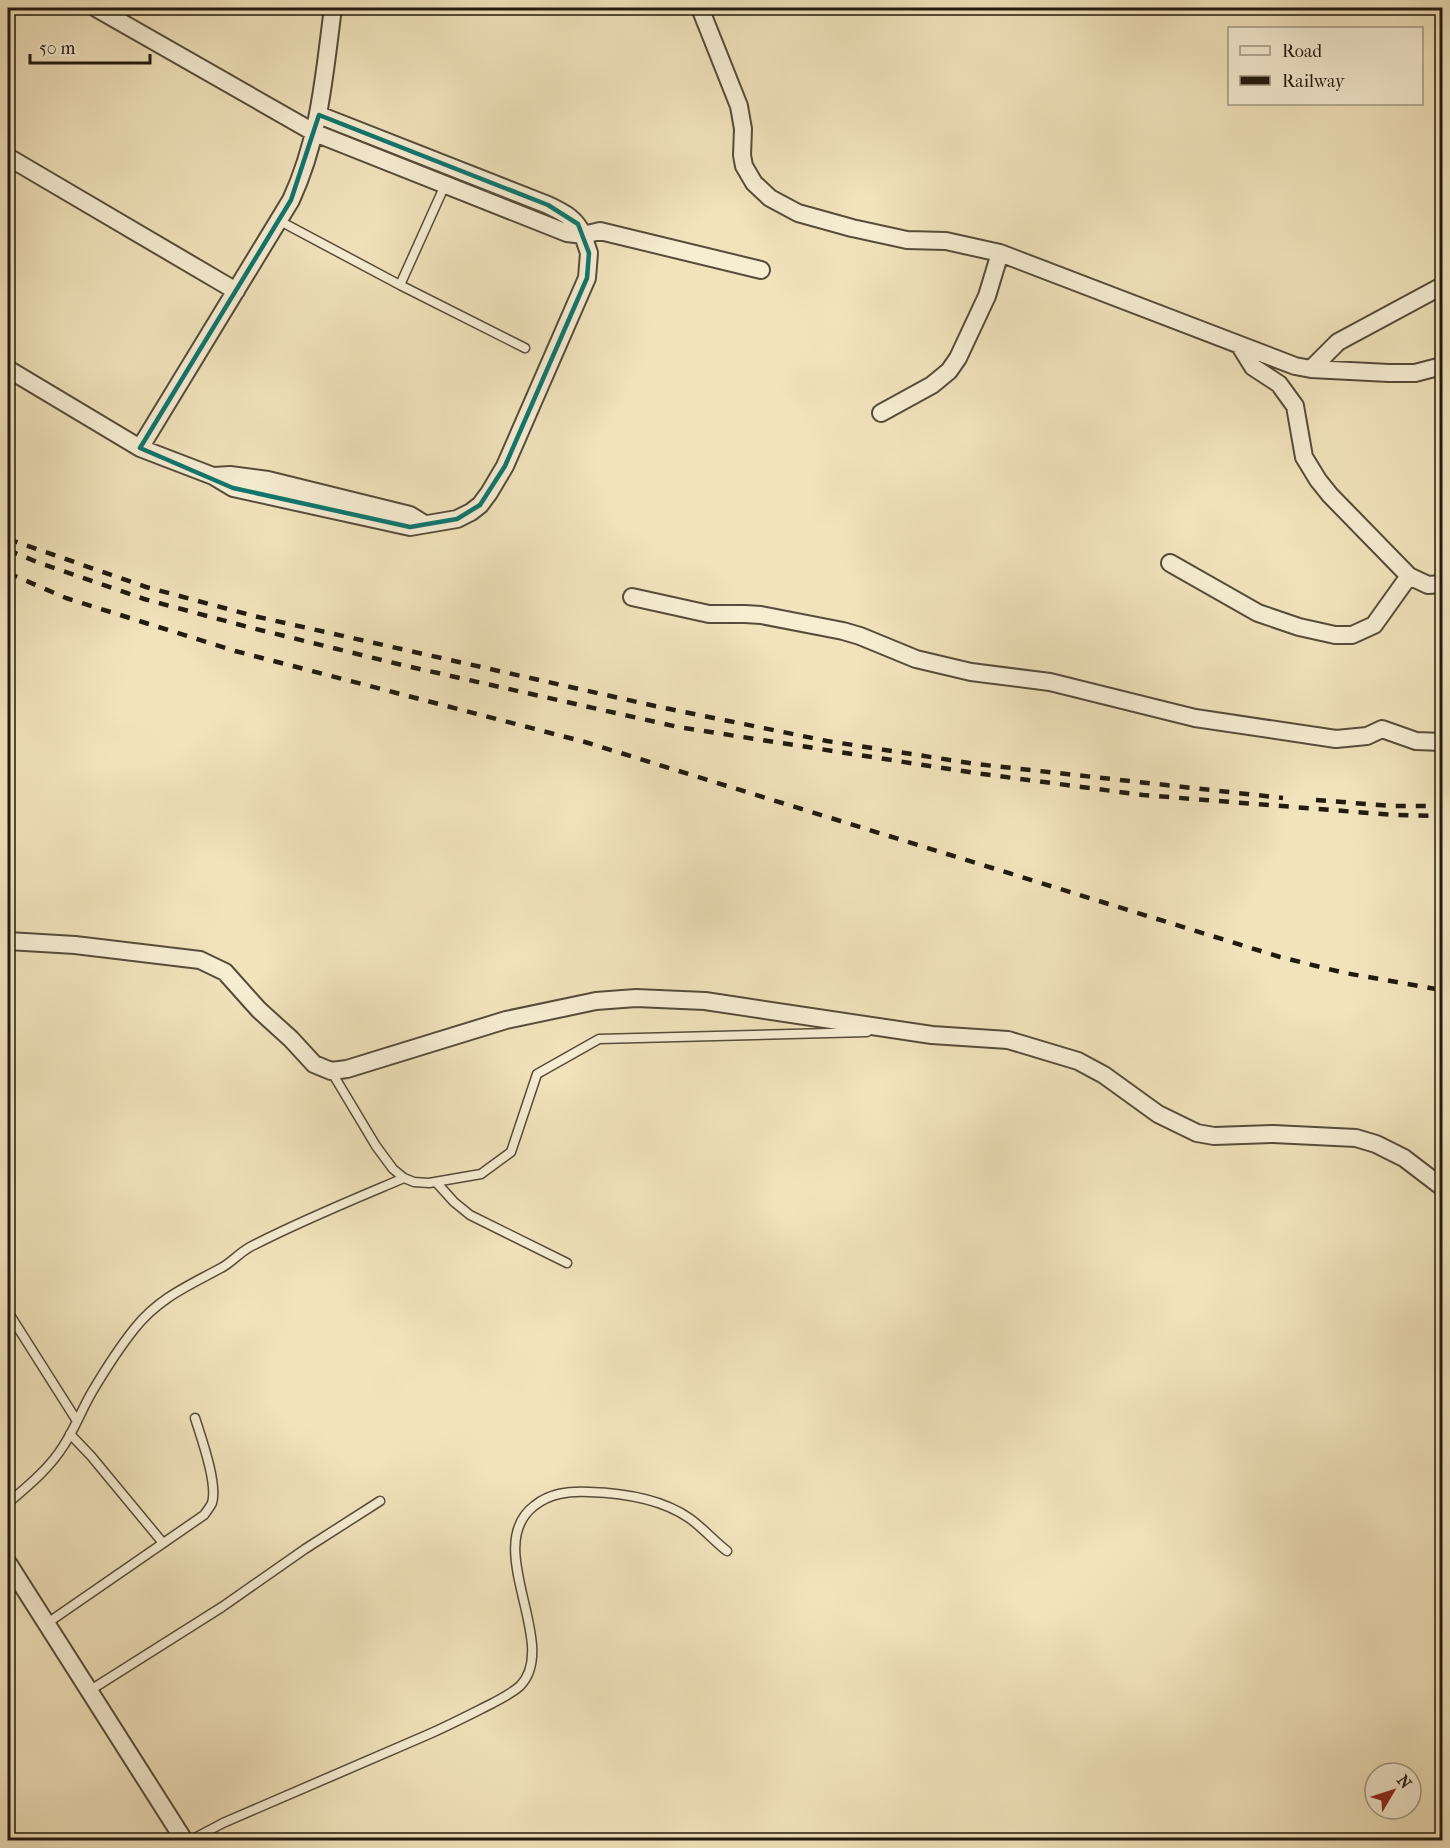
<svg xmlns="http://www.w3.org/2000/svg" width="1450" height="1848" viewBox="0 0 1450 1848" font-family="'IM FELL French Canon',serif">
<rect width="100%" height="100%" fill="#f1e3bc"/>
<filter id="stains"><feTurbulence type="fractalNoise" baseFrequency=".00333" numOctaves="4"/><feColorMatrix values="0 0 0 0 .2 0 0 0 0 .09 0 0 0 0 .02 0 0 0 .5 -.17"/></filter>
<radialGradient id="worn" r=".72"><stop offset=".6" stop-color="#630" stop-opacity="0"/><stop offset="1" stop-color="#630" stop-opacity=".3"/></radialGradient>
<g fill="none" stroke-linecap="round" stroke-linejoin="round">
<g stroke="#564c3a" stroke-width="11">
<path id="lane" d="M278 220 400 285 525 348
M400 285 445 185
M331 1071 376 1146 393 1169 404 1178 414 1182 429 1183 481 1174 511 1152 537 1074 599 1039 867 1032
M436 1182 454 1202 470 1215 567 1263
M8 1312 77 1421
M70 1434 91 1456 163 1543
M8 1503C28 1486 50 1468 64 1445 75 1428 82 1409 92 1392 105 1370 119 1348 135 1328 159 1298 188 1286 221 1268 231 1263 239 1253 250 1247 300 1221 352 1200 404 1178
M46 1624 204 1515C207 1511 210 1507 212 1503 218 1484 201 1437 195 1418
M89 1691 222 1607 305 1549 380 1501
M191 1840 223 1823C291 1794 359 1765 427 1735 450 1725 471 1714 493 1703 502 1698 512 1693 520 1686 561 1644 481 1547 534 1506 550 1493 569 1491 589 1492 623 1493 660 1498 689 1518 702 1527 714 1541 727 1551"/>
</g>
<g stroke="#564c3a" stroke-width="20">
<path id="street" d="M96 8 315 133 567 233 583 235C576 218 564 213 548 205L319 115
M700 8 739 106 743 129 742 155 744 166 754 183 770 198 798 213 852 228 907 240 946 241 1000 253 1295 366 1311 369 1389 373H1415L1442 366
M8 157 236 291
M1240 346 1253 367 1279 384 1295 406 1304 457 1318 480 1330 495 1409 576 1428 585 1442 584
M8 369 140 448 213 476 233 488 410 527 457 519 471 512 480 505 489 493 505 466 587 278 589 253 583 235 600 231 761 270
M1311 369 1338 342 1442 286
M881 413 932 385 949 371 958 358 987 296 1000 253
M140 448 291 200C320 137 324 76 333 8
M214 476 230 475 268 480 410 515 423 523
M1170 563 1258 613 1299 627 1335 635H1352L1374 625 1409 576
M632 597 709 614H745L761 615 843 631 860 636 916 659 971 672 1050 682 1195 718 1336 739 1367 736 1382 729 1416 741 1442 742
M8 941 75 945 200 960 225 972 259 1010 291 1039 314 1064 331 1071 347 1069 506 1020 596 1001 636 998 705 1001 932 1035 1008 1040 1078 1061 1104 1075 1158 1114 1197 1133 1214 1136 1273 1134 1356 1138 1376 1144 1404 1158 1442 1187
M8 1563 184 1840"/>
</g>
<use href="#lane" stroke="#f6edd3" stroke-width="8"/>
<use href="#street" stroke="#f6edd3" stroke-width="16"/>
<path stroke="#221a0f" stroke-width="4.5" stroke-dasharray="10 10" stroke-linecap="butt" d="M8 539 146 587 254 616 655 706 827 741 976 764 1283 798
M8 550 37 562 144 599 252 628 402 665 678 727 975 773 1143 795 1394 815 1442 816
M8 573 66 598 235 651 585 742 1280 957 1345 973 1442 990
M1316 800 1392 806H1442"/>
</g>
<path fill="none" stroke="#0f766e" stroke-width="4.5" stroke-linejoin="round" d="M319 115 548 205 578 224 589 253 587 278 505 466 480 505 457 519 410 527 233 488 140 448 291 200Z"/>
<rect width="1450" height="1848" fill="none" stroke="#f1e3bc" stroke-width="30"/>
<rect x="9" y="9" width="1432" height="1830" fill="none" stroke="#221a0f" stroke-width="3"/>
<rect x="15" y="15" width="1420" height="1818" fill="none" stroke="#221a0f" stroke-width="1.5"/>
<rect x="1228" y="27" width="195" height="78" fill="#f6edd3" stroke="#a19985" stroke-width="1.5"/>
<rect x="1240" y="46" width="30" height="9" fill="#f6edd3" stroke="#a19985" stroke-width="1.5"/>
<text x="1282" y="57" font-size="18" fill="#221a0f">Road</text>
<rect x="1240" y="76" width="30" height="9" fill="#221a0f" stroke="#a19985" stroke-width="1.5"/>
<text x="1282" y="87" font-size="18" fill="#221a0f">Railway</text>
<g transform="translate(1393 1791) rotate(51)"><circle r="28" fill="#f6edd3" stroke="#a19985" stroke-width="1.5"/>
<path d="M0-4.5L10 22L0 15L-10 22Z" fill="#8f2418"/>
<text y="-9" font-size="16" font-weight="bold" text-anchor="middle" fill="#221a0f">N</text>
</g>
<path d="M30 54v9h120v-9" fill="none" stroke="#221a0f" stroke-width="3"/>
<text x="39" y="54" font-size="18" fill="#221a0f" stroke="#f6edd3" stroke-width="4.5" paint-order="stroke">50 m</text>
<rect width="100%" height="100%" filter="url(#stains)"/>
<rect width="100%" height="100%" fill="url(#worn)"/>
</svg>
